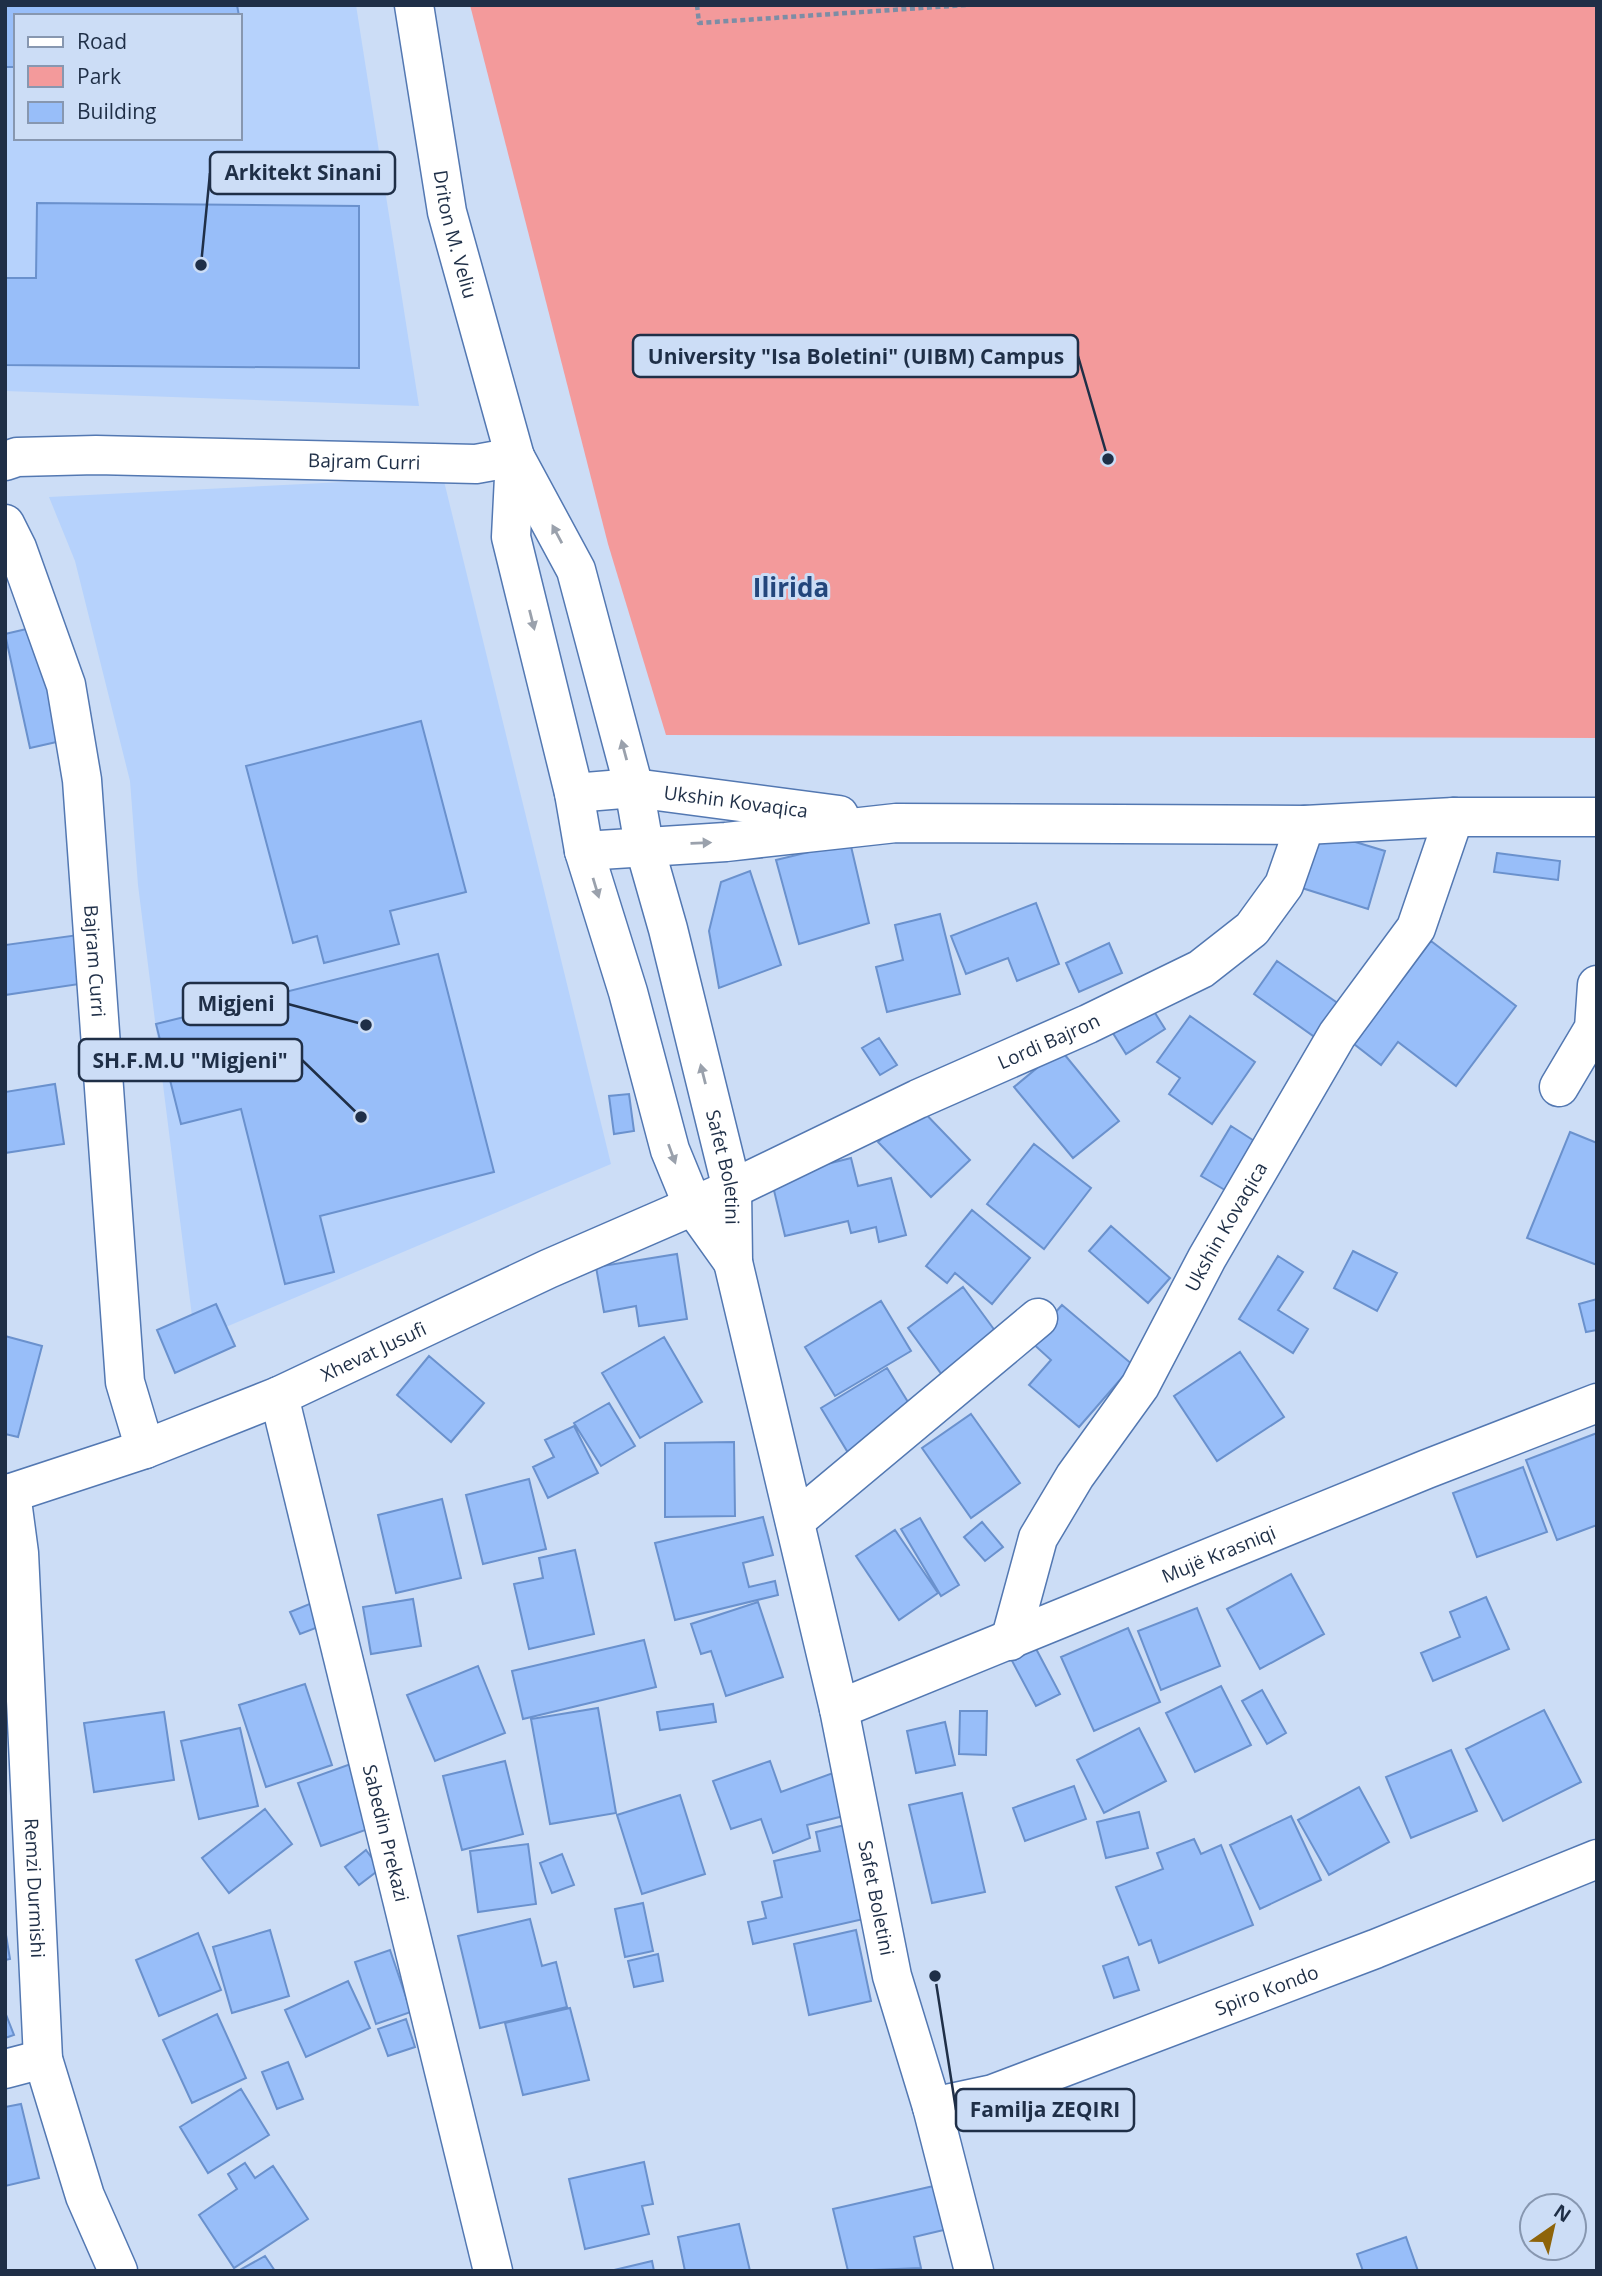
<svg xmlns="http://www.w3.org/2000/svg" width="1602" height="2276" viewBox="0 0 1602 2276" font-family="'Open Sans',sans-serif">
<rect width="100%" height="100%" fill="#ccddf6"/>
<path fill="#b6d2fc" fill-rule="evenodd" d="M5 5H356L419 406 5 391ZM16 16H240V138H16Z
M443 477 611 1164 195 1340 138 885 130 781 75 561 49 497Z"/>
<path fill="#f39a9b" d="M470 5H1597V738L666 735 608 544Z"/>
<path fill="#98bef9" stroke="#6a91cd" stroke-width="2" d="M5 5H237L239 16H16V67H5Z
M37 203 359 206V368L5 365V278H36Z
M35 627 61 741 30 748 5 634Z
M421 721 466 892 390 911 399 944 324 963 317 936 293 943 246 766Z
M1319 831 1385 851 1368 909 1302 888Z
M850 842 869 923 799 944 776 860Z
M1497 853 1560 861 1558 880 1494 872Z
M750 871 781 965 719 988 709 931 721 882Z
M1036 903 1059 964 1017 981 1008 958 966 974 951 936Z
M940 914 960 994 887 1012 876 967 903 960 895 925Z
M78 935 86 983 5 995V945Z
M1431 941 1516 1006 1456 1086 1398 1042 1381 1065 1354 1044Z
M1109 943 1122 973 1079 992 1066 963Z
M438 954 494 1172 320 1216 334 1272 285 1284 241 1109 181 1124 156 1024Z
M1277 961 1339 1004 1316 1038 1254 994Z
M1150 1005 1165 1029 1126 1054 1111 1030Z
M1190 1016 1255 1062 1212 1124 1169 1094 1180 1078 1157 1062Z
M879 1038 897 1065 880 1075 862 1048Z
M1060 1049 1119 1121 1073 1158 1014 1087Z
M55 1084 64 1144 5 1153V1092Z
M629 1094 634 1131 614 1134 609 1096Z
M917 1105 970 1160 931 1197 878 1142Z
M1231 1126 1259 1144 1230 1193 1201 1176Z
M1570 1132 1597 1143V1265L1527 1238Z
M1034 1144 1091 1188 1044 1249 987 1204Z
M851 1158 858 1186 891 1178 906 1235 879 1242 876 1227 851 1233 848 1221 785 1236 771 1178Z
M972 1210 1030 1258 992 1304 955 1273 947 1283 926 1266Z
M1111 1226 1170 1278 1148 1303 1089 1251Z
M1353 1251 1397 1273 1377 1311 1334 1288Z
M677 1254 687 1319 639 1326 636 1306 604 1312 596 1267Z
M1278 1256 1303 1272 1278 1310 1308 1329 1293 1353 1239 1319Z
M963 1287 1001 1339 945 1379 908 1328Z
M1597 1299V1330L1586 1332 1579 1304Z
M881 1301 911 1351 835 1396 805 1347Z
M216 1304 235 1346 175 1373 157 1330Z
M1062 1305 1133 1365 1079 1427 1029 1385 1051 1360 1030 1341Z
M5 1336 42 1346 18 1437 5 1434Z
M664 1337 702 1402 640 1438 602 1373Z
M1240 1352 1284 1417 1217 1461 1174 1396Z
M429 1356 484 1403 451 1442 397 1395Z
M887 1368 916 1415 850 1456 821 1408Z
M609 1403 635 1446 601 1466 574 1423Z
M971 1414 1020 1483 971 1518 922 1448Z
M574 1426 598 1473 548 1498 533 1467 554 1457 545 1440Z
M1597 1433V1525L1557 1540 1526 1460Z
M734 1442 735 1516 665 1517V1443Z
M1523 1467 1547 1532 1477 1557 1453 1493Z
M529 1479 546 1549 483 1564 466 1495Z
M442 1499 461 1578 396 1593 378 1515Z
M763 1517 773 1555 743 1563 749 1587 775 1581 778 1595 675 1620 655 1543Z
M920 1518 959 1585 941 1596 901 1529Z
M982 1522 1003 1547 985 1561 964 1537Z
M895 1530 938 1593 899 1620 856 1556Z
M575 1550 594 1634 529 1649 514 1584 543 1578 539 1558Z
M1291 1574 1324 1634 1260 1669 1227 1609Z
M1486 1597 1509 1649 1433 1681 1421 1653 1460 1637 1450 1612Z
M413 1599 421 1646 371 1654 363 1607Z
M758 1602 783 1677 726 1696 711 1651 701 1654 691 1624Z
M312 1603 321 1626 300 1634 290 1612Z
M1197 1608 1220 1666 1161 1690 1138 1631Z
M1128 1628 1160 1702 1094 1731 1061 1657Z
M644 1640 656 1687 523 1719 512 1671Z
M1034 1645 1060 1694 1036 1706 1010 1657Z
M478 1666 505 1733 435 1761 407 1695Z
M305 1684 332 1765 266 1787 239 1705Z
M1221 1686 1251 1745 1195 1772 1166 1713Z
M1262 1690 1286 1733 1267 1744 1242 1701Z
M713 1704 716 1722 660 1730 657 1712Z
M598 1708 616 1813 550 1824 531 1719Z
M1544 1710 1581 1782 1503 1821 1466 1749Z
M960 1711H987L986 1755 959 1754Z
M164 1712 174 1780 94 1792 84 1723Z
M945 1722 955 1765 916 1773 907 1731Z
M240 1728 258 1806 199 1819 181 1741Z
M1139 1728 1166 1781 1104 1813 1077 1760Z
M1451 1750 1477 1811 1411 1838 1386 1777Z
M359 1761 382 1824 321 1846 298 1783Z
M505 1761 523 1834 462 1850 443 1776Z
M770 1761 781 1792 833 1773 848 1815 807 1825 810 1838 773 1853 761 1819 731 1829 713 1781Z
M1074 1786 1086 1819 1025 1841 1013 1808Z
M1359 1787 1389 1842 1329 1875 1298 1820Z
M962 1793 985 1892 932 1903 909 1805Z
M680 1795 705 1874 642 1894 617 1815Z
M265 1809 292 1844 229 1893 202 1858Z
M1139 1812 1148 1848 1106 1858 1097 1822Z
M1291 1816 1321 1880 1260 1909 1230 1845Z
M849 1824 868 1918 753 1944 748 1922 766 1918 762 1902 782 1897 774 1861 820 1851 816 1832Z
M1194 1839 1201 1854 1221 1845 1253 1925 1159 1963 1151 1940 1139 1945 1116 1887 1163 1869 1157 1853Z
M528 1844 536 1904 478 1912 470 1851Z
M366 1850 380 1869 359 1885 345 1867Z
M562 1854 574 1885 552 1893 540 1863Z
M643 1903 653 1951 625 1957 615 1909Z
M530 1919 542 1966 556 1962 567 2007 480 2028 458 1936Z
M5 1929 10 1959 5 1960Z
M270 1930 289 1996 232 2013 213 1947Z
M856 1930 871 2001 809 2015 794 1944Z
M198 1933 221 1990 159 2016 136 1960Z
M390 1950 411 2012 376 2024 355 1962Z
M658 1954 663 1981 634 1987 628 1961Z
M1128 1957 1139 1990 1114 1998 1103 1966Z
M348 1981 370 2028 306 2057 285 2010Z
M570 2008 589 2080 523 2095 505 2023Z
M5 2012 14 2035 5 2038Z
M217 2014 246 2078 192 2103 163 2040Z
M406 2019 415 2047 388 2056 378 2029Z
M288 2062 303 2099 277 2109 262 2072Z
M241 2089 269 2135 208 2173 180 2127Z
M21 2104 39 2178 5 2186V2107Z
M644 2162 653 2204 642 2206 649 2234 585 2249 569 2179Z
M245 2163 255 2178 273 2166 308 2219 234 2268 199 2215 237 2189 228 2174Z
M938 2185 948 2229 914 2237 921 2268 848 2271 833 2209Z
M739 2224 750 2271H685L678 2237Z
M1406 2237 1418 2271H1363L1357 2254Z
M265 2256 275 2271H238Z
M652 2261 654 2271H610Z"/>
<g fill="none" stroke-linecap="round" stroke-linejoin="round">
<g stroke="#5378b2" stroke-width="41">
<g id="street">
<path id="s1" d="M5 461 17 457 96 455 476 464 515 457"/>
<path id="s2" d="M5 524 17 548 66 685 82 780 125 1382 145 1449"/>
<path d="M1559 1087 1594 1028 1597 985"/>
<path id="s3" d="M279 1396 493 2271"/>
<path id="s4" d="M11 1493 19 1553 43 2059 85 2196 118 2271"/>
<path id="s5" d="M5 1495 145 1449 279 1396 548 1269 732 1189 918 1099 1088 1024 1201 969 1252 929 1284 885 1305 825"/>
<path d="M795 1521 1038 1318"/>
<path id="s6" d="M1010 1641 1038 1538 1075 1476 1140 1386 1207 1258 1337 1035 1416 928 1454 817"/>
<path id="s7" d="M839 1709 1427 1469 1597 1403"/>
<path d="M5 2069 43 2059"/>
<path id="s8" d="M932 2107 993 2094 1375 1949 1597 1859"/>
</g>
</g>
<g stroke="#5378b2" stroke-width="41">
<g id="secondary">
<path id="s9" d="M414 5 447 212 515 457 576 570 634 788 644 845 668 929 732 1189 733 1262 839 1709 892 1976 932 2107 974 2271"/>
<path d="M515 457 511 537 574 793 584 851 628 992 670 1150 693 1206 733 1262"/>
<path id="s10" d="M574 793 634 788 839 815"/>
<path d="M584 851 726 842 896 823 1305 825 1454 817H1597"/>
</g>
</g>
<path stroke="#7c8da5" stroke-width="4.5" stroke-dasharray="5 3.5" stroke-linecap="butt" d="M697 5 699 23 966 5"/>
<use href="#street" stroke="#fff" stroke-width="38"/>
<use href="#secondary" stroke="#fff" stroke-width="38"/>
</g>
<defs><path id="oneway-solid" d="M-6-.8H1V-3.2L6.5 0L1 3.2V.8H-6Z" transform="scale(1.75)"/></defs>
<g fill="#9aa1ac">
<use href="#oneway-solid" transform="translate(557 534) rotate(-118)"/>
<use href="#oneway-solid" transform="translate(532 620) rotate(76)"/>
<use href="#oneway-solid" transform="translate(624 750) rotate(-105)"/>
<use href="#oneway-solid" transform="translate(701 843) rotate(-2)"/>
<use href="#oneway-solid" transform="translate(596 888) rotate(73)"/>
<use href="#oneway-solid" transform="translate(703 1074) rotate(-104)"/>
<use href="#oneway-solid" transform="translate(672 1154) rotate(70)"/>
</g>
<g text-anchor="middle" stroke-width="6" stroke-linejoin="round" paint-order="stroke">
<g font-size="19" fill="#1f2f47" stroke="#ccddf6">
<text dy="7" stroke="none"><textPath href="#s9" startOffset="233">Driton M. Veliu</textPath></text>
<text dy="7" stroke="none"><textPath href="#s1" startOffset="360">Bajram Curri</textPath></text>
<text dy="7" stroke="none"><textPath href="#s10" startOffset="163">Ukshin Kovaqica</textPath></text>
<text dy="7" stroke="none"><textPath href="#s2" startOffset="450">Bajram Curri</textPath></text>
<text dy="7" stroke="none"><textPath href="#s5" startOffset="1139">Lordi Bajron</textPath></text>
<text dy="7" stroke="none"><textPath href="#s9" startOffset="1208">Safet Boletini</textPath></text>
<text dy="7" stroke="none"><textPath href="#s6" startOffset="471">Ukshin Kovaqica</textPath></text>
<text dy="7" stroke="none"><textPath href="#s5" startOffset="396">Xhevat Jusufi</textPath></text>
<text dy="7" stroke="none"><textPath href="#s7" startOffset="410">Mujë Krasniqi</textPath></text>
<text dy="7" stroke="none"><textPath href="#s3" startOffset="450">Sabedin Prekazi</textPath></text>
<text dy="7" stroke="none"><textPath href="#s4" startOffset="396">Remzi Durmishi</textPath></text>
<text dy="7" stroke="none"><textPath href="#s9" startOffset="1956">Safet Boletini</textPath></text>
<text dy="7" stroke="none"><textPath href="#s8" startOffset="355">Spiro Kondo</textPath></text>
</g>
<g font-size="26" font-weight="bold" fill="#23467c" stroke="#ccddf6">
<text x="791" y="597">Ilirida</text>
</g>
</g>
<path fill="none" stroke="#1f2f47" stroke-width="2.5" d="M201 265L210 173M1108 459L1078 356M366 1025L288 1004M361 1117L302 1060M935 1976L956 2110"/>
<g fill="#1f2f47" stroke="#ccddf6" stroke-width="2.5">
<circle cx="201" cy="265" r="7"/>
<circle cx="1108" cy="459" r="7"/>
<circle cx="366" cy="1025" r="7"/>
<circle cx="361" cy="1117" r="7"/>
<circle cx="935" cy="1976" r="7"/>
</g>
<g fill="#ccddf6" stroke="#1f2f47" stroke-width="2.5">
<rect x="210" y="152" width="185" height="42" rx="7"/>
<rect x="633" y="335" width="445" height="42" rx="7"/>
<rect x="183" y="983" width="105" height="42" rx="7"/>
<rect x="79" y="1039" width="223" height="42" rx="7"/>
<rect x="956" y="2089" width="178" height="42" rx="7"/>
</g>
<g font-size="21" text-anchor="middle" font-weight="bold" fill="#1f2f47">
<text x="303" y="180">Arkitekt Sinani</text>
<text x="856" y="364">University "Isa Boletini" (UIBM) Campus</text>
<text x="236" y="1011">Migjeni</text>
<text x="190" y="1068">SH.F.M.U "Migjeni"</text>
<text x="1045" y="2117">Familja ZEQIRI</text>
</g>
<rect width="1602" height="2276" fill="none" stroke="#1f2f47" stroke-width="14"/>
<rect x="14" y="14" width="228" height="126" fill="#ccddf6" stroke="#8797b0" stroke-width="2"/>
<rect x="28" y="37" width="35" height="10" fill="#ffffff" stroke="#8797b0" stroke-width="2"/>
<text x="77" y="49" font-size="21" fill="#1f2f47">Road</text>
<rect x="28" y="66" width="35" height="21" fill="#f39a9b" stroke="#8797b0" stroke-width="2"/>
<text x="77" y="84" font-size="21" fill="#1f2f47">Park</text>
<rect x="28" y="102" width="35" height="21" fill="#98bef9" stroke="#8797b0" stroke-width="2"/>
<text x="77" y="119" font-size="21" fill="#1f2f47">Building</text>
<g transform="translate(1553 2227) rotate(34)"><circle r="33" fill="#ccddf6" stroke="#8797b0" stroke-width="2"/>
<path d="M0-5L12 26L0 18L-12 26Z" fill="#8e640a"/>
<text y="-10" font-size="19" font-weight="bold" text-anchor="middle" fill="#1f2f47">N</text>
</g>
</svg>
